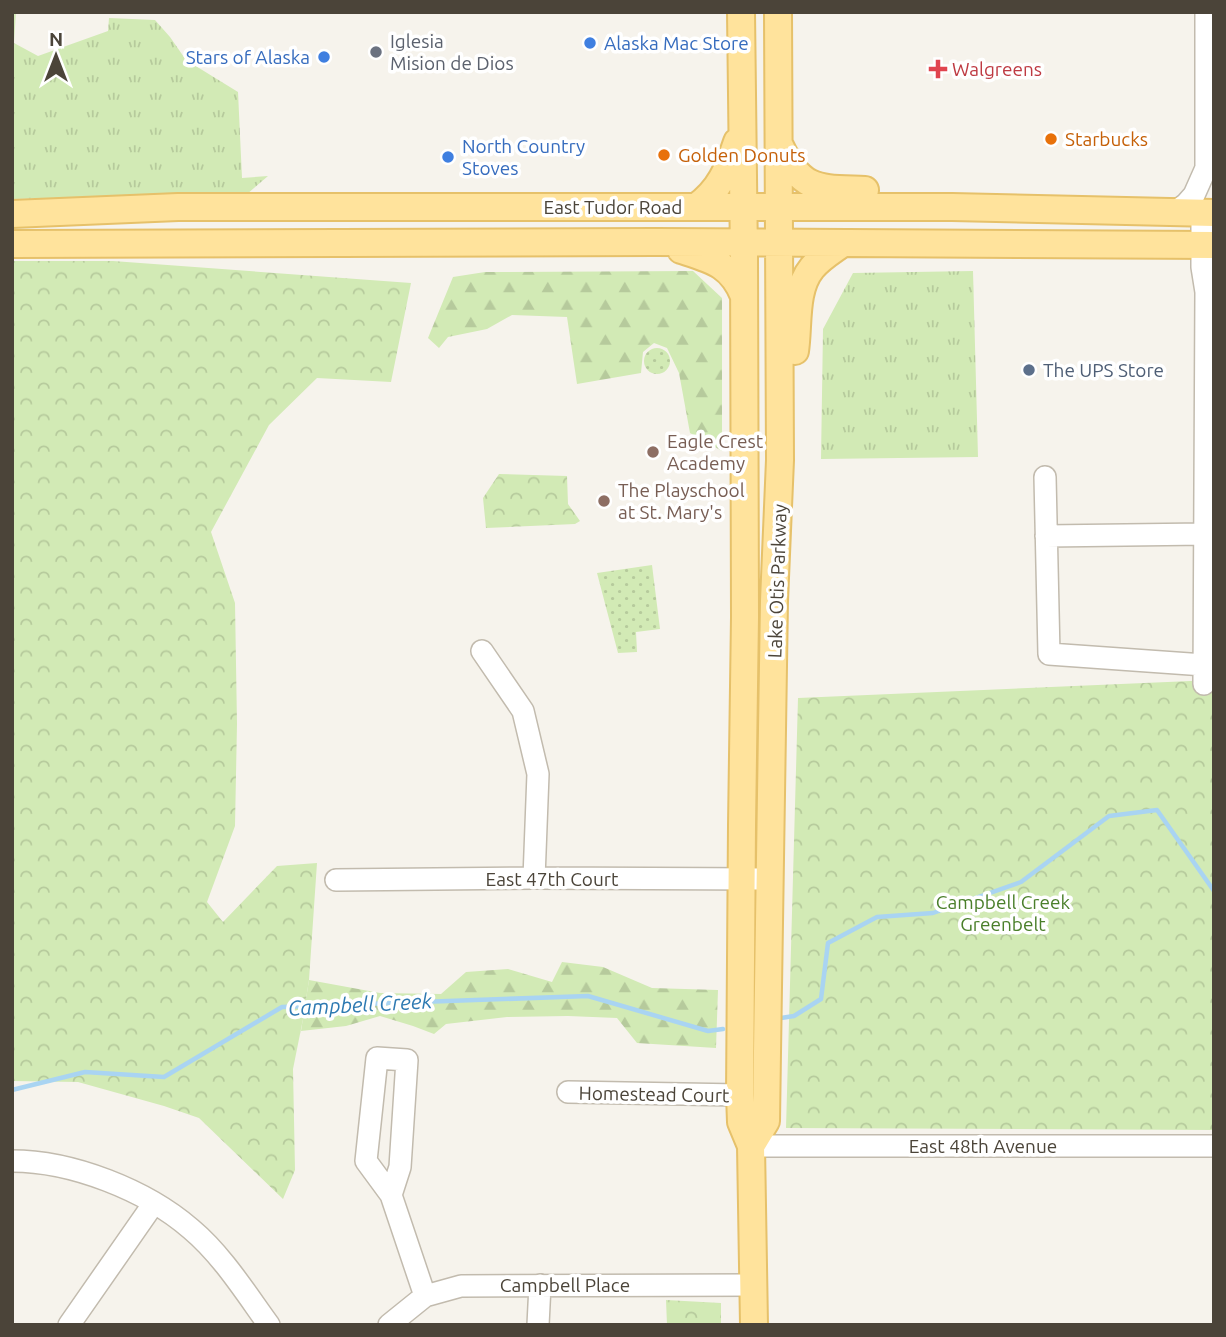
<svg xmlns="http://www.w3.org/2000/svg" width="1226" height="1337" viewBox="0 0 1226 1337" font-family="Ubuntu,sans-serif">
<defs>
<pattern id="grass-tufts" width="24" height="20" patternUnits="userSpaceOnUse" patternTransform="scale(1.75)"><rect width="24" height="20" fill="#d2eab5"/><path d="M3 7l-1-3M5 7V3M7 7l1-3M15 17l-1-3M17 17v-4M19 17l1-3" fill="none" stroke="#b6ca9c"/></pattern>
<pattern id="forest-firs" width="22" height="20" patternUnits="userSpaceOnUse" patternTransform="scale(1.75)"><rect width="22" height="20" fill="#d2eab5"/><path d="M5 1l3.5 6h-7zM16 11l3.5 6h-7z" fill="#b6ca9c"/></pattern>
<pattern id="park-crowns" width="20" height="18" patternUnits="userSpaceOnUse" patternTransform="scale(1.75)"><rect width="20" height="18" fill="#d2eab5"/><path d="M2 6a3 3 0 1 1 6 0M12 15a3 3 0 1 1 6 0" fill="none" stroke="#b6ca9c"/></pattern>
<pattern id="garden-dots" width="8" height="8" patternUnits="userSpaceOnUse" patternTransform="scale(1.75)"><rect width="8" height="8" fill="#d2eab5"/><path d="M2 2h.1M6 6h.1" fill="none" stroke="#b6ca9c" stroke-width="1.8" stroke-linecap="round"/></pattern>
</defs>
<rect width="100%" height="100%" fill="#f6f3ec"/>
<path fill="url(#grass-tufts)" d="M12 12H16L14 43 38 56 108 31 109 18 155 20 170 37 186 60 238 92 242 178 268 176 246 195 12 199Z
M973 271 978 457 821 459 823 329 853 273Z"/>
<path fill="url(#forest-firs)" d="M693 271 722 298V451L690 433 679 373 667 348 654 343 643 352 641 373 577 384 567 317 512 315 487 329 448 337 439 348 428 338 453 277 485 272Z
M562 962 603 967 652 988 718 990 716 1048 637 1043 617 1018 568 1016 507 1017 446 1024 434 1034 413 1026 380 1016 346 1026 301 1031 309 980 380 993 441 994 466 972 508 969 552 982Z"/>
<path fill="url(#park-crowns)" d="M12 261H113L411 283 391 382 317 378 269 425 211 532 235 603 237 724 235 826 207 902 223 922 277 866 317 863 309 980 303 1019 293 1069 295 1170 283 1199 199 1118 164 1106 78 1082 12 1081Z
M499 474 567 476 568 504 580 521 575 524 486 528 483 498Z
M1214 680V1130L786 1128 798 698Z
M666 1300 721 1303V1325H667Z"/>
<path fill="url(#garden-dots)" d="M644 361a13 13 0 1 1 26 0a13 13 0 1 1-26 0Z
M652 565 660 629 636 632 637 652 618 653 597 573Z"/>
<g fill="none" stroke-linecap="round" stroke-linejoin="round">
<path stroke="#a9d4f2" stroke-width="4.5" d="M781 1018 794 1016 821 999 828 943 877 917 933 913 1021 882 1109 816 1157 810 1214 891
M12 1090 85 1072 164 1077 282 1007 588 996 708 1031 723 1029"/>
<g stroke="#c2bbae" stroke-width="24">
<path id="minor" d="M1175 212 1186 204 1194 195 1206 168V12
M1202 212V267L1206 292 1204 684
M1045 477 1049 654 1204 665
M1046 536 1205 534
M482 651 523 711 538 774 534 878
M336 880 534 878 769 879
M568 1092 740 1095
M751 1146H1214
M12 1161C72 1161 146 1190 191 1229 222 1255 245 1292 269 1325
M391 1195 400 1167 407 1060 377 1058 366 1161 391 1195 425 1296
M69 1325 154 1203
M389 1325 425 1296 461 1286 753 1285
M538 1325 540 1285"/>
</g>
<g stroke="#e6c16a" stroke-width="30">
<path id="major" d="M741 12 744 258 745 617 742 826 740 1095 741 1122 751 1146 754 1325
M780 146C802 192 819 188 865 190
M696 207C720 190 728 169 737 142
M12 214 178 207H952L1214 213
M12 244 655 242 1214 245
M681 250C712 260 731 264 744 296
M795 351C799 325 794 290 812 268 820 258 832 251 843 243
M751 1146 766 1121 767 1052 774 601 780 460 778 12"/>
</g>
<use href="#minor" stroke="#fff" stroke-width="21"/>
<use href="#major" stroke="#ffe39c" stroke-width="26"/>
</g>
<g fill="#3f7fe0" stroke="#fff" stroke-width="2.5">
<circle cx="590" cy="43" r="7"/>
<circle cx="324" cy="57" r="7"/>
<circle cx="448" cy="157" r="7"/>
</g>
<circle fill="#6b7280" stroke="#fff" stroke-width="2.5" cx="376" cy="52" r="7"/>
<path fill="#e0444e" stroke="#fff" stroke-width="2.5" d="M934.5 58.5h7v7h7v7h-7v7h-7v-7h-7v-7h7z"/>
<g fill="#e8710a" stroke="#fff" stroke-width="2.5">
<circle cx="1051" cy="139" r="7"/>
<circle cx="664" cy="155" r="7"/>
</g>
<circle fill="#5c6f8a" stroke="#fff" stroke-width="2.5" cx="1029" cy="370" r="7"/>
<g fill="#8d6e63" stroke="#fff" stroke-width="2.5">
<circle cx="653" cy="452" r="7"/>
<circle cx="604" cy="501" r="7"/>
</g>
<g text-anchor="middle" stroke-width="7" stroke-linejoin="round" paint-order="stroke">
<g font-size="19" fill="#5b616d" stroke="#fff" text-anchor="start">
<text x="390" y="48">Iglesia<tspan x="390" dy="22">Mision de Dios</tspan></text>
</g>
<g font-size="19" fill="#366cbe" stroke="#fff" text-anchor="start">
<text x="604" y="50">Alaska Mac Store</text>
<text x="310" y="64" text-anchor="end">Stars of Alaska</text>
<text x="462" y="153">North Country<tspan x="462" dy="22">Stoves</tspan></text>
</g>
<g font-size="19" fill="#be3a42" stroke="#fff" text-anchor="start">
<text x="952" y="76">Walgreens</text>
</g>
<g font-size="19" fill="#c56008" stroke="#fff" text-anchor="start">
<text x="1065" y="146">Starbucks</text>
<text x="678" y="162">Golden Donuts</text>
</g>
<g font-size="19" fill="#4b4439" stroke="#fff">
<text x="613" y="214">East Tudor Road</text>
<text transform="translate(777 581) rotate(-88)" y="7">Lake Otis Parkway</text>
<text x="552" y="886">East 47th Court</text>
<text transform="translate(654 1094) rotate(1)" y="7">Homestead Court</text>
<text x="983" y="1153">East 48th Avenue</text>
<text x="565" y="1292">Campbell Place</text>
</g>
<g font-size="19" fill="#4e5e75" stroke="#fff" text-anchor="start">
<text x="1043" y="377">The UPS Store</text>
</g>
<g font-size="19" fill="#785e54" stroke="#fff" text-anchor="start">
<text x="667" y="448">Eagle Crest<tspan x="667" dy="22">Academy</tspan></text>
<text x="618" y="497">The Playschool<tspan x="618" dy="22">at St. Mary's</tspan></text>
</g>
<g font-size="19" fill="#4a7f2a" stroke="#fff">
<text x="1003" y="909">Campbell Creek<tspan x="1003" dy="22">Greenbelt</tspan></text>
</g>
<g font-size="21" font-style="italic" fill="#2e7ab2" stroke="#fff">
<text transform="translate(360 1005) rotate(-3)" y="7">Campbell Creek</text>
</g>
</g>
<rect width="1226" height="1337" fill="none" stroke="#4b4439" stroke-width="28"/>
<g transform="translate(56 56)" stroke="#ffffff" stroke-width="5" paint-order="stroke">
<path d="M0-5L12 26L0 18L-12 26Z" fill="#4b4439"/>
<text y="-10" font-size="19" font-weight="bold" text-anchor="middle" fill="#4b4439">N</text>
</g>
</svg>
